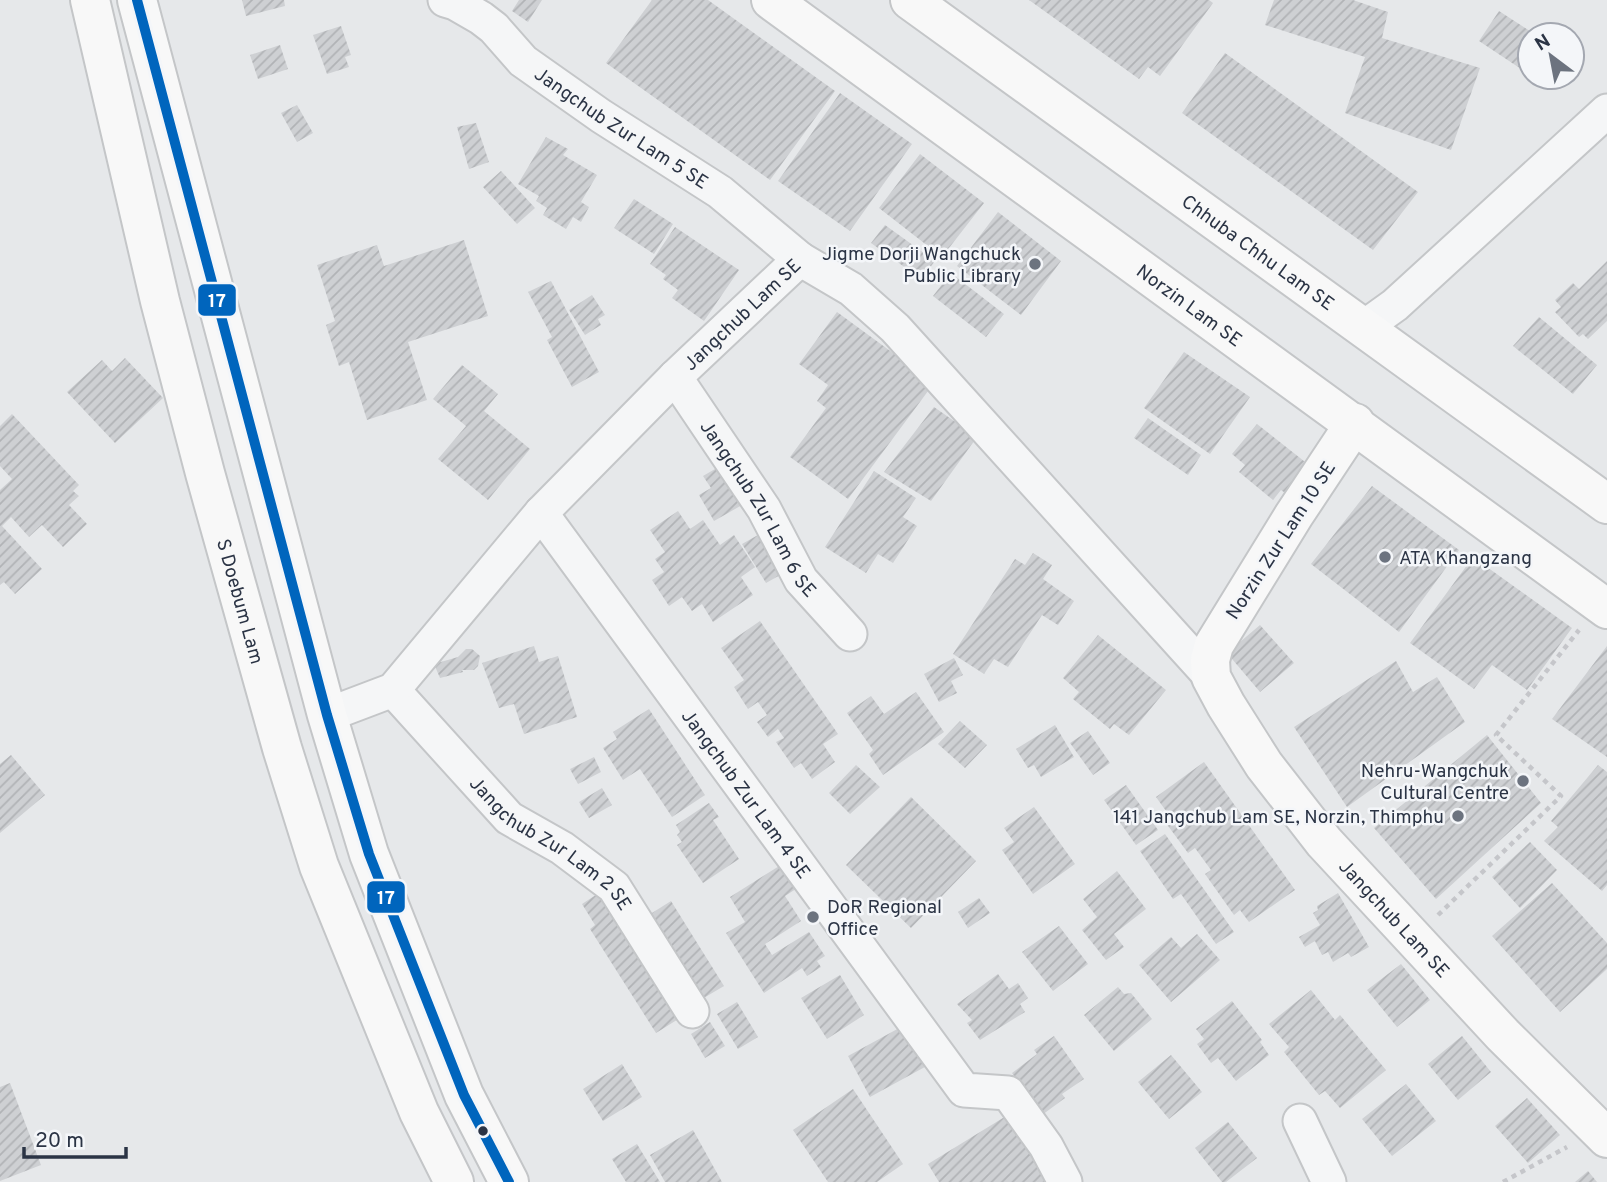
<svg xmlns="http://www.w3.org/2000/svg" width="1607" height="1182" viewBox="0 0 1607 1182" font-family="Overpass,sans-serif">
<defs>
<pattern id="building-hatch" width="6" height="6" patternUnits="userSpaceOnUse" patternTransform="scale(1.75)"><rect width="6" height="6" fill="#ced0d3"/><path d="M-1 1l2-2M0 6l6-6M5 7l2-2" fill="none" stroke="#b1b3b6"/></pattern>
</defs>
<rect width="100%" height="100%" fill="#e6e8ea"/>
<path fill="url(#building-hatch)" d="M242 0H284L285 6 246 16Z
M519 0H542L528 22 512 11Z
M652 0H708L835 91 770 180 606 63Z
M1029 0H1209L1213 3 1160 76 1148 67 1139 79Z
M1274 0H1353L1388 12 1382 38 1480 68 1451 150 1345 113 1365 57 1265 25Z
M1499 11 1536 35H1530V75L1479 41Z
M341 26 351 55 345 57 349 67 327 74 313 35Z
M280 45 288 69 258 79 250 55Z
M1225 53 1418 192 1373 250 1182 113Z
M840 93 912 144 850 231 778 181Z
M297 105 313 133 297 142 281 113Z
M476 123 489 162 469 169 457 127Z
M546 137 568 149 563 155 597 175 581 202 589 207 581 222 573 217 566 229 543 215 547 208 536 201 539 196 518 184Z
M920 154 984 203 942 257 879 208Z
M501 171 535 208 517 224 483 187Z
M634 199 673 224 654 254 614 228Z
M998 212 1061 261 1021 315 957 266Z
M885 225 935 261 921 279 871 243Z
M675 227 739 270 704 321 672 298 678 290 663 279 666 275 650 264Z
M464 240 488 316 408 342 427 400 367 420 349 362 339 366 326 325 335 321 317 265 377 245 384 266Z
M1607 261V321L1588 339 1583 334 1579 337 1555 312 1561 307 1555 300 1573 283 1579 289Z
M951 273 1004 314 986 337 933 296Z
M551 281 599 372 572 387 547 340 552 337 528 292Z
M592 295 605 315 598 319 601 325 585 335 569 310Z
M837 312 934 383 848 499 790 457 826 408 817 401 828 385 799 364Z
M1539 317 1597 365 1573 394 1513 346Z
M1184 352 1250 397 1210 454 1144 408Z
M125 358 163 398 115 443 67 392 102 360 112 371Z
M462 365 498 394 484 411 530 449 488 500 438 459 466 426 433 399Z
M934 407 977 437 931 501 884 472Z
M12 414 79 485 73 491 79 496 69 505 87 524 63 547 42 525 29 537 11 517 2 526 42 569 15 594 4 582 0 585V490L12 479 0 466V426Z
M1148 418 1201 455 1188 475 1134 438Z
M1257 424 1314 469 1292 498 1281 490 1273 500 1239 472 1245 465 1232 454Z
M727 462 749 501 714 521 699 495 711 488 703 476Z
M874 471 916 498 903 517 917 526 893 563 878 554 866 573 825 547Z
M1372 486 1459 550 1399 632 1311 564Z
M678 511 690 529 703 520 720 545 734 535 755 567 741 577 753 595 713 622 702 604 692 611 682 597 669 606 652 580 664 572 655 559 665 552 650 530Z
M758 535 782 574 766 583 742 544Z
M1033 553 1052 565 1043 579 1074 601 1058 625 1042 615 1008 667 994 659 984 674 953 654 1015 559 1025 565Z
M1473 557 1572 628 1527 690 1492 665 1474 689 1410 643Z
M760 621 838 734 823 744 835 762 812 779 801 763 794 768 776 742 784 738 778 729 768 737 757 722 767 715 758 702 748 709 734 687 744 680 721 648Z
M1260 625 1294 663 1260 692 1227 653Z
M1098 635 1166 690 1129 735 1114 724 1110 729 1073 699 1079 692 1063 678Z
M534 646 539 662 558 656 577 717 524 734 514 704 499 708 482 663Z
M1607 646V757L1552 719Z
M466 649H472L480 656 478 666 474 670H462L463 672 440 678 434 664 458 657Z
M954 658 963 675 951 681 957 693 939 702 924 674Z
M1396 661 1413 692 1437 677 1465 722 1347 807 1294 727Z
M916 692 944 732 883 775 869 754 873 750 847 713 871 696 884 714Z
M649 709 705 795 672 817 640 769 623 780 603 748 617 739 613 732Z
M960 721 987 745 965 768 938 744Z
M1055 725 1074 757 1041 777 1034 765 1028 768 1016 749Z
M1088 731 1110 763 1093 775 1070 743Z
M1487 735 1541 803 1436 899 1374 828Z
M11 755 45 795 0 833V764Z
M594 757 601 772 578 784 570 769Z
M1204 762 1295 890 1249 922 1240 910 1234 915 1205 874 1211 870 1195 848 1188 853 1160 815 1166 811 1156 797Z
M856 765 880 787 850 814 829 793Z
M1598 765 1607 772V885L1602 891 1544 841 1558 827 1551 821Z
M1126 785 1158 830 1136 845 1104 800Z
M602 788 612 805 589 818 579 802Z
M911 797 976 861 911 928 846 865Z
M709 803 719 817 713 820 739 859 703 883 677 845 682 842 677 835 680 832 676 825Z
M1034 807 1075 864 1033 894 1002 850 1014 842 1004 828Z
M1165 834 1234 932 1216 944 1181 894 1173 899 1140 851Z
M1530 842 1557 870 1520 908 1492 877Z
M784 863 799 887 785 896 801 921 765 944 772 955 809 932 825 956 817 961 821 967 807 976 802 968 764 993 726 933 745 922 730 897Z
M1117 871 1146 909 1114 934 1124 947 1106 960 1082 930 1097 917 1083 899Z
M1552 883 1607 943V969L1560 1012 1492 936Z
M608 887 688 1013 656 1033 590 929 595 925 582 904Z
M1338 893 1369 947 1351 957 1348 953 1333 962 1328 952 1322 955 1315 941 1305 947 1299 937 1320 925 1313 913 1318 910 1317 906Z
M979 898 990 913 968 928 958 912Z
M671 901 724 986 697 1002 644 918Z
M1059 926 1088 964 1053 991 1022 952Z
M1197 934 1220 960 1171 1002 1139 965 1171 937 1181 948Z
M1401 964 1430 1000 1397 1027 1367 990Z
M998 974 1009 989 1018 983 1028 998 1020 1004 1025 1012 980 1040 967 1023 972 1020 957 1004Z
M840 975 864 1015 827 1039 801 998Z
M1118 987 1124 994 1131 993 1152 1019 1114 1051 1084 1015Z
M1311 990 1335 1020 1340 1015 1386 1070 1340 1108 1325 1091 1319 1095 1284 1052 1289 1047 1269 1024Z
M1232 1001 1262 1040 1260 1042 1269 1055 1236 1081 1218 1058 1211 1063 1197 1044 1204 1039 1196 1029Z
M737 1002 758 1037 738 1049 717 1014Z
M912 1021 934 1062 870 1097 848 1056Z
M710 1022 725 1046 705 1058 691 1034Z
M1054 1036 1084 1079 1062 1094 1065 1098 1042 1115 1012 1073 1037 1054 1034 1050Z
M1462 1036 1491 1072 1458 1100 1428 1064Z
M1171 1055 1202 1092 1169 1119 1138 1082Z
M622 1064 642 1097 603 1121 583 1089Z
M10 1083 41 1165 0 1181V1087Z
M1406 1084 1436 1121 1392 1156 1362 1119Z
M853 1089 903 1164 877 1182H828L793 1130Z
M1527 1098 1560 1135 1528 1163 1495 1126Z
M1011 1113 1053 1182H939L928 1164Z
M1228 1122 1257 1158 1226 1182H1222L1195 1148Z
M693 1130 722 1182H665L650 1155Z
M637 1144 660 1182H626L612 1159Z
M1588 1171 1597 1182H1575Z"/>
<g fill="none" stroke-linecap="round" stroke-linejoin="round">
<g stroke="#c4c6c8" stroke-width="37">
<g id="street">
<path id="s1" d="M445 0 455 3 481 18 494 28 523 61 601 116 720 192 800 259"/>
<path d="M1363 328 1395 305 1607 111"/>
<path id="s2" d="M675 377 764 509 801 580 850 634"/>
<path id="s3" d="M541 513 964 1090 1008 1093 1046 1146 1065 1182"/>
<path id="s4" d="M393 690 509 818 562 848 614 887 692 1011"/>
<path id="s5" d="M327 715 393 690 541 513 675 377 800 259 851 289 895 328 1211 677"/>
<path d="M1300 1121 1329 1182"/>
</g>
</g>
<g stroke="#c4c6c8" stroke-width="42">
<g id="secondary">
<path id="s6" d="M90 0 160 301 205 473 282 748 319 866 419 1112 454 1182"/>
<path d="M137 0 327 715 369 854 464 1095 509 1182"/>
<path id="s7" d="M771 0 1607 609"/>
<path id="s8" d="M910 0 1607 504"/>
<path id="s9" d="M1355 423 1294 515 1214 645 1210 660 1211 677 1226 705 1264 765 1324 842 1503 1035 1607 1138"/>
</g>
</g>
<path stroke="#c5c6ca" stroke-width="4.5" stroke-dasharray="5 5" stroke-linecap="butt" d="M1438 915 1561 796 1496 735 1579 630
M1503 1182 1567 1147"/>
<use href="#street" stroke="#f5f6f7" stroke-width="33"/>
<use href="#secondary" stroke="#f8f8f8" stroke-width="38"/>
<g stroke="#f4f6f9" stroke-width="16">
<path id="bus-1" d="M137 0 327 715 369 854 464 1095 509 1182"/>
</g>
<use href="#bus-1" stroke="#0065bd" stroke-width="10"/>
</g>
<g fill="#6c737f" stroke="#f4f6f9" stroke-width="2.5">
<circle cx="1035" cy="264" r="7"/>
<circle cx="1385" cy="557" r="7"/>
<circle cx="1523" cy="781" r="7"/>
<circle cx="1458" cy="816" r="7"/>
<circle cx="813" cy="917" r="7"/>
</g>
<circle fill="#2b3445" stroke="#f4f6f9" stroke-width="2.5" cx="483" cy="1131" r="6"/>
<g text-anchor="middle" stroke-width="5" stroke-linejoin="round" paint-order="stroke">
<g font-size="19" fill="#2b3445" stroke="#f4f6f9">
<text dy="7" stroke="none"><textPath href="#s1" startOffset="220">Jangchub Zur Lam 5 SE</textPath></text>
<text dy="7" stroke="none"><textPath href="#s8" startOffset="430">Chhuba Chhu Lam SE</textPath></text>
<text dy="7" stroke="none"><textPath href="#s7" startOffset="518">Norzin Lam SE</textPath></text>
<text dy="7" stroke="none"><textPath href="#s5" startOffset="584">Jangchub Lam SE</textPath></text>
<text dy="7" stroke="none"><textPath href="#s2" startOffset="156">Jangchub Zur Lam 6 SE</textPath></text>
<text transform="translate(1280 540) rotate(-57)" y="7">Norzin Zur Lam 10 SE</text>
<text dy="7" stroke="none"><textPath href="#s6" startOffset="620">S Doebum Lam</textPath></text>
<text dy="7" stroke="none"><textPath href="#s3" startOffset="348">Jangchub Zur Lam 4 SE</textPath></text>
<text dy="7" stroke="none"><textPath href="#s4" startOffset="222">Jangchub Zur Lam 2 SE</textPath></text>
<text dy="7" stroke="none"><textPath href="#s9" startOffset="600">Jangchub Lam SE</textPath></text>
</g>
<g font-size="19" fill="#2b3445" stroke="#f4f6f9" text-anchor="end">
<text x="1021" y="260">Jigme Dorji Wangchuck<tspan x="1021" dy="22">Public Library</tspan></text>
<text x="1399" y="564" text-anchor="start">ATA Khangzang</text>
<text x="1509" y="777">Nehru-Wangchuk<tspan x="1509" dy="22">Cultural Centre</tspan></text>
<text x="1444" y="823">141 Jangchub Lam SE, Norzin, Thimphu</text>
<text x="827" y="913" text-anchor="start">DoR Regional<tspan x="827" dy="22">Office</tspan></text>
</g>
</g>
<g stroke="#f4f6f9" stroke-width="2.5">
<rect x="197" y="283" width="40" height="34" rx="7" fill="#0065bd"/>
<rect x="366" y="880" width="40" height="34" rx="7" fill="#0065bd"/>
</g>
<g font-size="19" text-anchor="middle" font-weight="bold" fill="#fff">
<text x="217" y="307">17</text>
<text x="386" y="904">17</text>
</g>
<g transform="translate(1551 56) rotate(328)"><circle r="33" fill="#f4f6f9" stroke="#a4a8b1" stroke-width="2"/>
<path d="M0-5L12 26L0 18L-12 26Z" fill="#6c737f"/>
<text y="-10" font-size="19" font-weight="bold" text-anchor="middle" fill="#2b3445">N</text>
</g>
<path d="M24 1147v10h102v-10" fill="none" stroke="#2b3445" stroke-width="3.5"/>
<text x="35" y="1147" font-size="21" fill="#2b3445" stroke="#f4f6f9" stroke-width="5" paint-order="stroke">20 m</text>
</svg>
